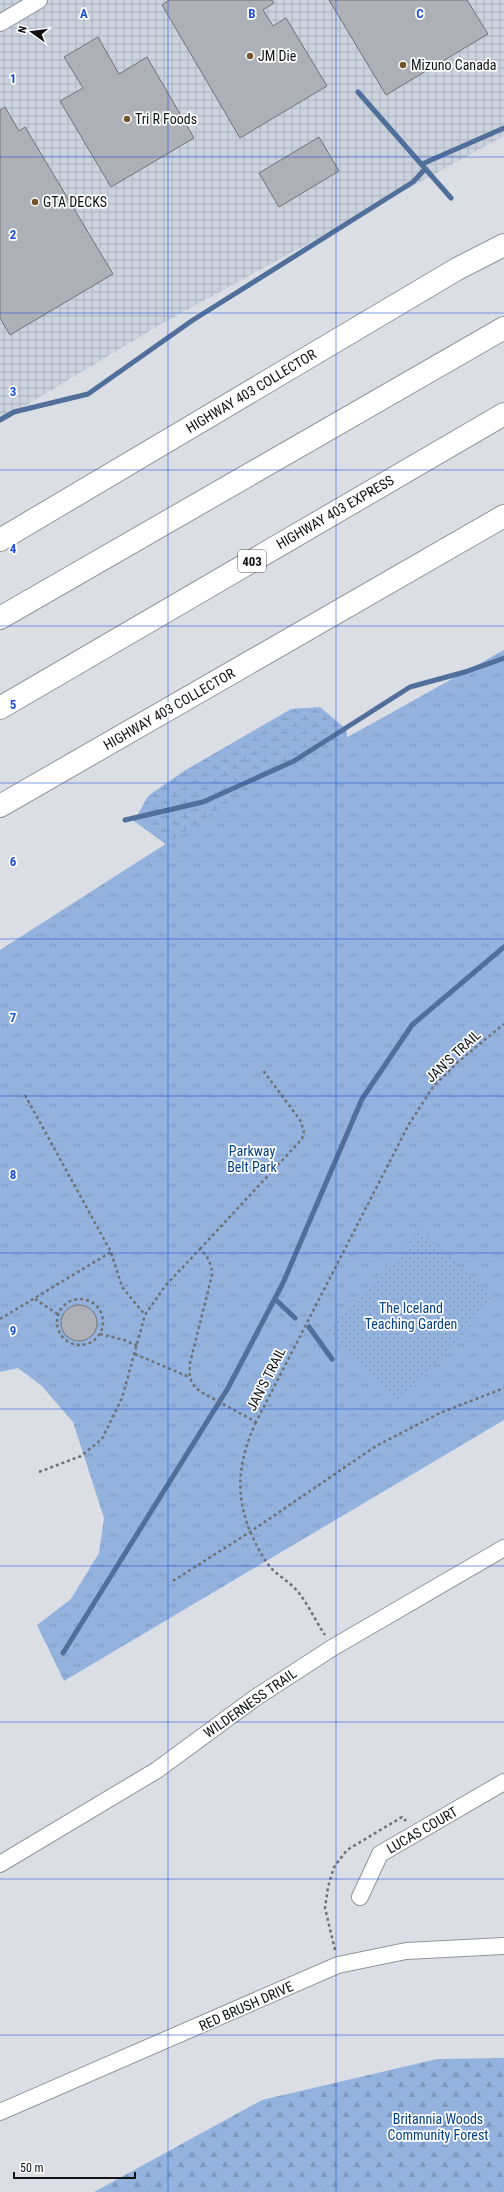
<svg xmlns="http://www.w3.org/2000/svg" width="504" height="2192" viewBox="0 0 504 2192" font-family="'Roboto Condensed',sans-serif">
<defs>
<pattern id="industrial-grid" width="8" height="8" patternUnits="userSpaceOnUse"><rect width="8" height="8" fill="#cbd3df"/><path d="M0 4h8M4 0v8" fill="none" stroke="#adb4be"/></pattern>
<pattern id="forest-firs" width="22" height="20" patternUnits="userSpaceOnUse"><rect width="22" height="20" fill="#93b3de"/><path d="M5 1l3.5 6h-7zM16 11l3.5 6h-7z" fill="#7e99be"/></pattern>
<pattern id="wetland-marsh" width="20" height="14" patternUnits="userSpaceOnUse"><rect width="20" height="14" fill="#93b3de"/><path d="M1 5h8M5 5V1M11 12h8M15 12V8" fill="none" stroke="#7e99be"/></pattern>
<pattern id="park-tufts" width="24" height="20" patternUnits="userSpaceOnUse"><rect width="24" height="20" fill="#93b3de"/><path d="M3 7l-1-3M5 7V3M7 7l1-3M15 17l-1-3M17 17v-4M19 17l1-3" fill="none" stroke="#7e99be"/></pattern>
<pattern id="garden-dots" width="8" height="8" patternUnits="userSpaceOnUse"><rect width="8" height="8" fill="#93b3de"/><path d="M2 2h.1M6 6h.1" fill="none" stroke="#7e99be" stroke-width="1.8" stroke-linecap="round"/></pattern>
</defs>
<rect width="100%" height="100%" fill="#dbdfe5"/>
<path fill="url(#industrial-grid)" d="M0 0H504V136L163 323 0 421Z"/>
<path fill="url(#forest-firs)" d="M504 2058V2192H94L262 2100 437 2059Z"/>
<path fill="url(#wetland-marsh)" d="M320 707 346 729 352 769 167 845 134 821 148 796 184 771 291 709Z"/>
<path fill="url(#park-tufts)" d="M504 650V1420L64 1681 37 1625 71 1599 99 1553 104 1518 73 1422 42 1386 18 1368 0 1372V950L231 802Z"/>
<path fill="url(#garden-dots)" d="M421 1230 495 1299 400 1402 326 1333Z"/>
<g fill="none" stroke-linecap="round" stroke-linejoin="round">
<path stroke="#506f9a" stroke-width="5" d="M358 92 451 198
M422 164 504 128
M0 420 14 412 88 394 193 320 413 182 425 169
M125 820 203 802 294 761 410 687 465 672 504 658
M275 1299 295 1318
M309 1327 332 1359
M63 1653 228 1388 283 1283 362 1099 412 1025 504 947"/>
</g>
<path fill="#adb1b7" stroke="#707479" d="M169 0H272L274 3 263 10 273 26 286 18 327 86 240 138 162 5Z
M329 0H467L488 34 386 95Z
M98 37 119 74 147 57 194 138 111 187 60 101 83 88 64 57Z
M5 107 19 131 25 127 113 274 10 335 0 318V110Z
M319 137 339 171 279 207 259 173Z
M61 1323a18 18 0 1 1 36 0a18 18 0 1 1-36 0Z"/>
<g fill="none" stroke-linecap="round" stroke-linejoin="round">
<g stroke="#91959a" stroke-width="18">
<path id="street" d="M0 23 39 0
M0 1864 157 1770 255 1698 332 1648 504 1548
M360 1897 380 1854 504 1782
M0 2112 338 1965 406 1951 504 1946"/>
</g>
<g stroke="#91959a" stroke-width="24">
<path id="highway" d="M0 540 457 269 504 245
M0 618 504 328
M0 708 504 414
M0 806 504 516"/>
</g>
<path stroke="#6f7276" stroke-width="2.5" stroke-dasharray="3 3" stroke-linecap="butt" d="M25 1095 111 1252 122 1287 145 1315
M200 1249 302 1139 304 1131 300 1120 262 1069
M35 1299 59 1315
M57 1322a23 23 0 1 1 46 0a23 23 0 1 1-46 0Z
M0 1319 111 1252
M100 1334 124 1340 138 1346
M135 1354 189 1377
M256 1422C237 1464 234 1498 254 1540 259 1550 264 1560 272 1569 280 1577 291 1583 299 1593 309 1606 316 1622 325 1635
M39 1472 81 1456 102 1439 122 1398 145 1315 165 1286 200 1249C208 1257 212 1264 212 1275L190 1363C189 1376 189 1383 201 1392L256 1422 409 1124 433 1087 459 1061 504 1024
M173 1581 250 1532 376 1446 440 1413 504 1388
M335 1950 325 1908 328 1887 334 1867 347 1850 402 1817 406 1821"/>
<use href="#street" stroke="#fff" stroke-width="16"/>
<use href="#highway" stroke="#fff" stroke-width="22"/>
</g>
<path fill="none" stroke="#1d4ed8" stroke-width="1" stroke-opacity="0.55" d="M168 0V2192M336 0V2192M0 157H504M0 313H504M0 470H504M0 626H504M0 783H504M0 939H504M0 1096H504M0 1253H504M0 1409H504M0 1566H504M0 1722H504M0 1879H504M0 2035H504"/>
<g fill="#735529" stroke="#fff" stroke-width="1.5">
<circle cx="250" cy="56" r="4"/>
<circle cx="403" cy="65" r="4"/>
<circle cx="127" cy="119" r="4"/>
<circle cx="35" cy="202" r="4"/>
</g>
<g text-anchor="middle" stroke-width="3.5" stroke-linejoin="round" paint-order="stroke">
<rect fill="#fff" stroke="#58595a" stroke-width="1" x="238" y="550" width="28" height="22" rx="3"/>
<g font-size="13" font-weight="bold" fill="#101214">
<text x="252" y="566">403</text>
</g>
<g font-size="14" fill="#101214" stroke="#fff" text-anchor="start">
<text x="258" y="61">JM Die</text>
<text x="411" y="70">Mizuno Canada</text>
<text x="135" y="124">Tri R Foods</text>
<text x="43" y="207">GTA DECKS</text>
</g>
<g font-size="14" fill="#101214" stroke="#fff">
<text transform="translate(251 391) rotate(-31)" y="5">HIGHWAY 403 COLLECTOR</text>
<text transform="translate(335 512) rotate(-30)" y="5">HIGHWAY 403 EXPRESS</text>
<text transform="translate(169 709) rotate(-30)" y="5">HIGHWAY 403 COLLECTOR</text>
<text transform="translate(453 1056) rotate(-43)" y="5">JAN'S TRAIL</text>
<text transform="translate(266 1379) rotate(-63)" y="5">JAN'S TRAIL</text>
<text transform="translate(250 1703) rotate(-35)" y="5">WILDERNESS TRAIL</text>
<text transform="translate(422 1830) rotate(-30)" y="5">LUCAS COURT</text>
<text transform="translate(246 2006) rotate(-24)" y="5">RED BRUSH DRIVE</text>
</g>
<g font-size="14" fill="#024187" stroke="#fff">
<text x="252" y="1156">Parkway<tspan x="252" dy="16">Belt Park</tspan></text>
<text x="411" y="1313">The Iceland<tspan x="411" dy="16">Teaching Garden</tspan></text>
<text x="438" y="2124">Britannia Woods<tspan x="438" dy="16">Community Forest</tspan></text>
</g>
</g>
<g font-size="13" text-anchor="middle" font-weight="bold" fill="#1d4ed8" stroke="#fff" stroke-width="3.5" stroke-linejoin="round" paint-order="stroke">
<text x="84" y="18">A</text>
<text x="252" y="18">B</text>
<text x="420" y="18">C</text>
<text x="13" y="83">1</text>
<text x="13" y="239">2</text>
<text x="13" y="396">3</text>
<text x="13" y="553">4</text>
<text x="13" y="709">5</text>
<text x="13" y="866">6</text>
<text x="13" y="1022">7</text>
<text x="13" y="1179">8</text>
<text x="13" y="1335">9</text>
</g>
<g transform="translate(32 32) rotate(284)" stroke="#ffffff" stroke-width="3" paint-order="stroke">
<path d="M0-3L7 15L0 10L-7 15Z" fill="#101214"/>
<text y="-6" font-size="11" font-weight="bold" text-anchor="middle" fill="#101214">N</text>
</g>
<path d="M14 2172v6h121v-6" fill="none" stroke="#101214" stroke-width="2"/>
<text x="20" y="2172" font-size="12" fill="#101214" stroke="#ffffff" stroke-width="3" paint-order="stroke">50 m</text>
</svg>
